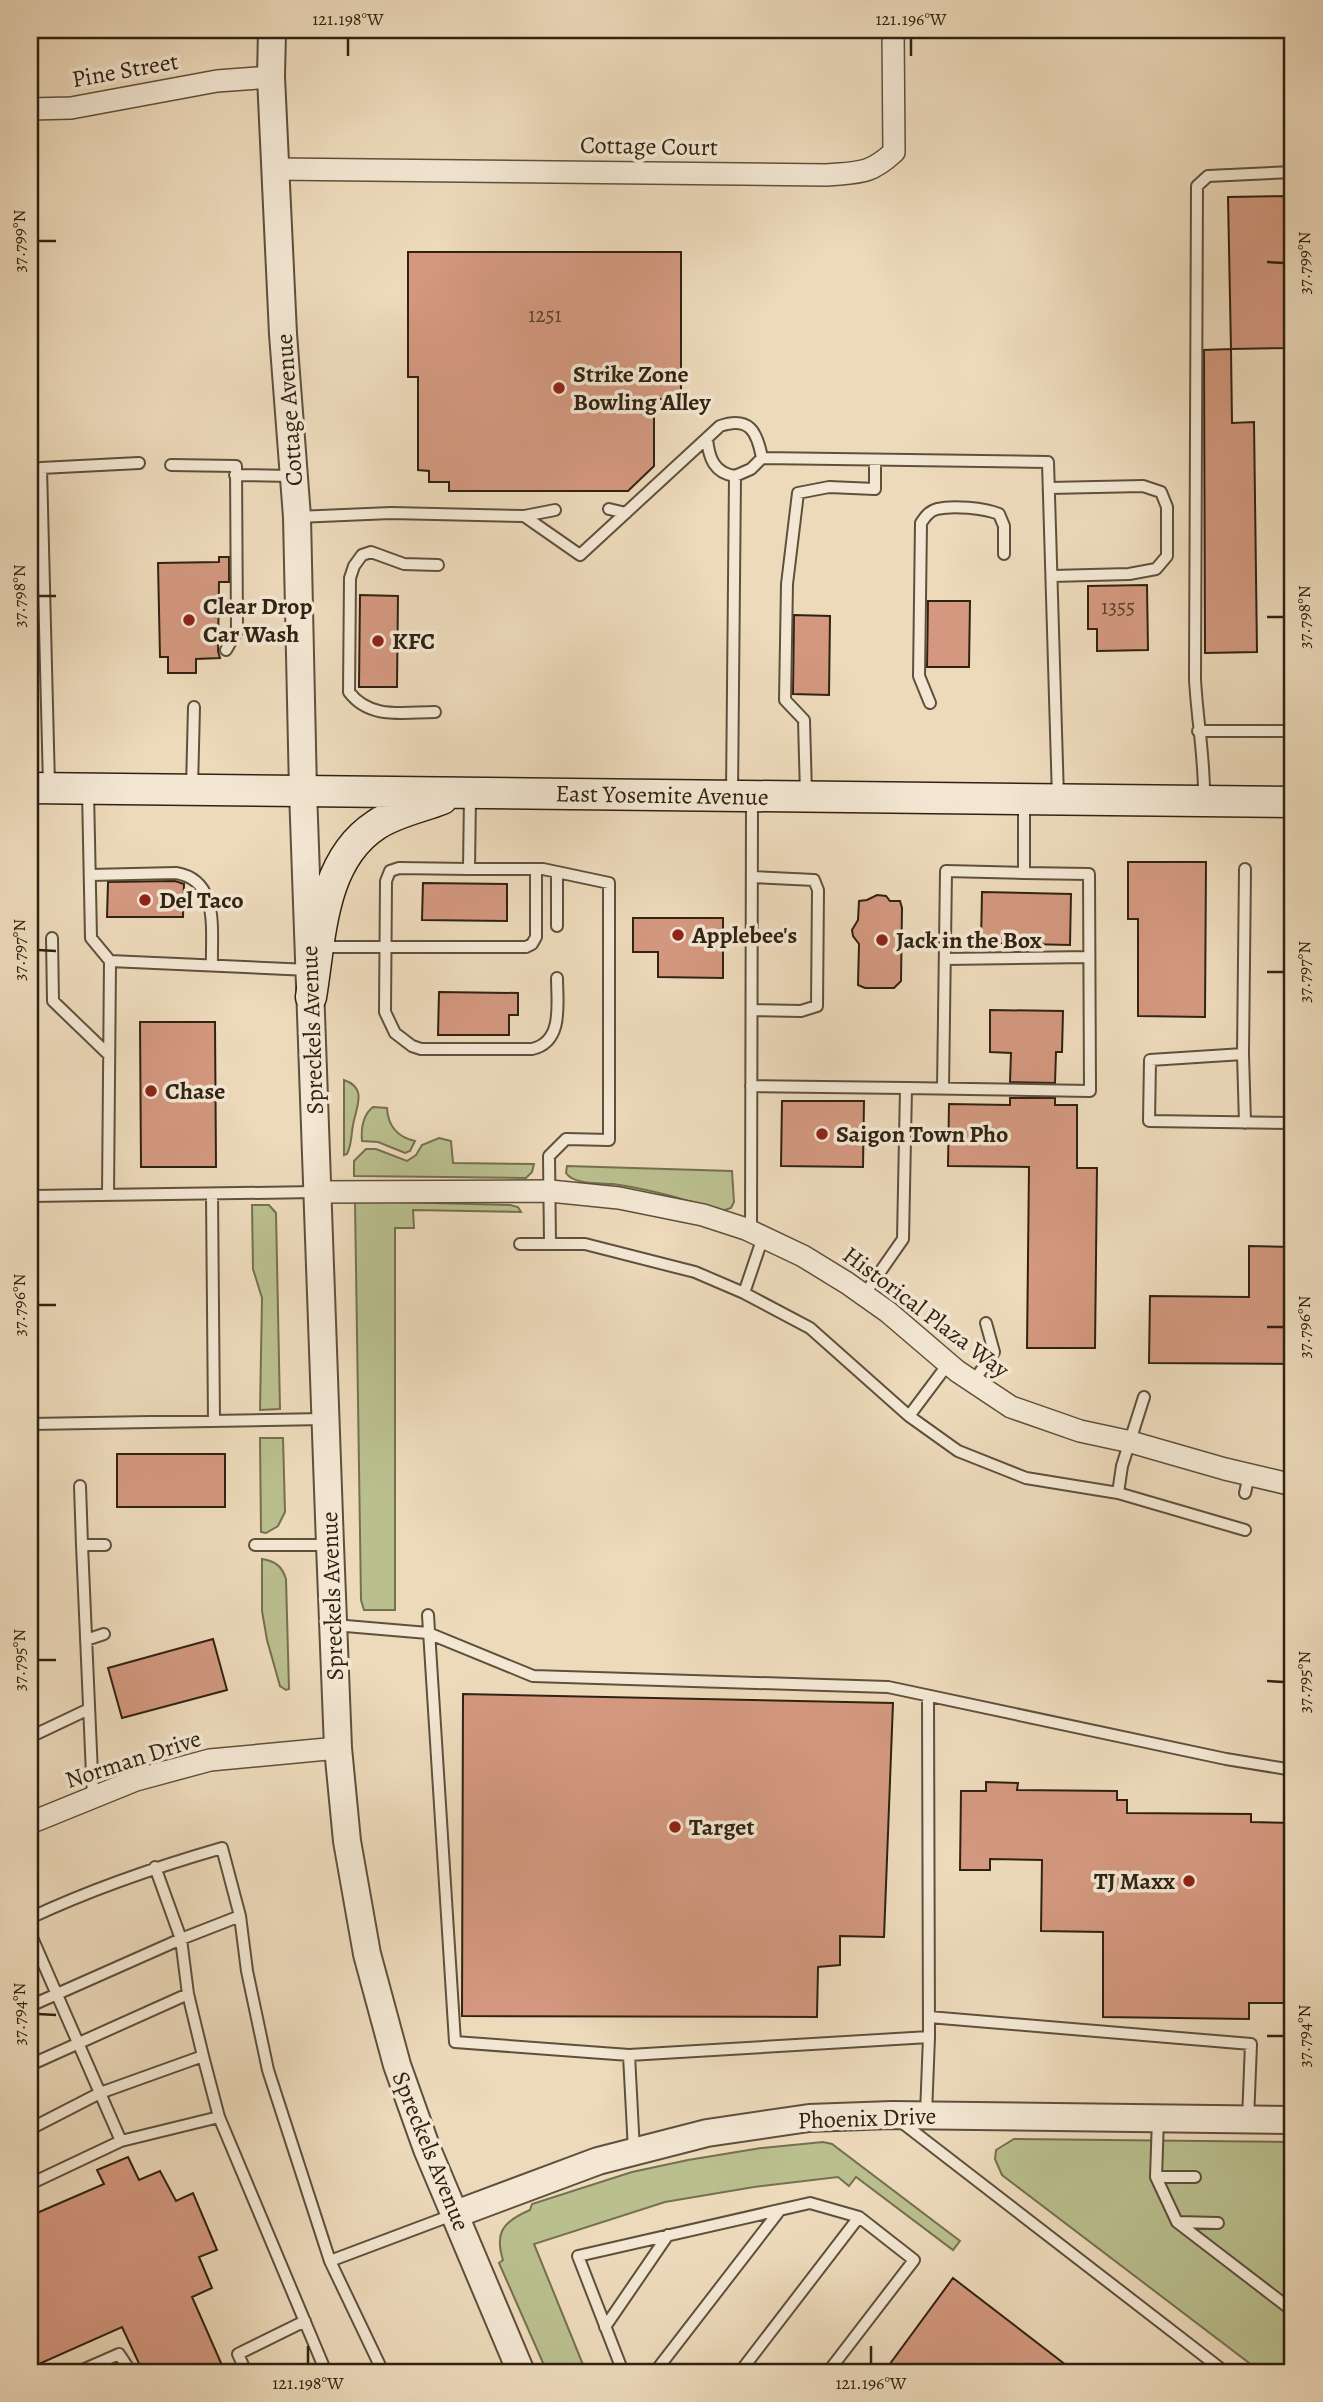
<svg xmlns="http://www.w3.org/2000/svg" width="1323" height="2402" viewBox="0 0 1323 2402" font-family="Alegreya,serif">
<rect width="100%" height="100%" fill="#eddabb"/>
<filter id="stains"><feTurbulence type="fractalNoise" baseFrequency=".00286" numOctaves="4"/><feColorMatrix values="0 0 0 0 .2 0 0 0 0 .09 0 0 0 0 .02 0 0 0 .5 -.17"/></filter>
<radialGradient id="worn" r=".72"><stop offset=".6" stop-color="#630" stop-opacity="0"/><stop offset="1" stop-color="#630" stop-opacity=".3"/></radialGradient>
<path fill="#babf8e" stroke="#757050" stroke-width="2" d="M344 1080C368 1088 356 1107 353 1125 351 1135 352 1144 347 1154L344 1155Z
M373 1107 387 1108C388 1126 397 1137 415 1141L410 1151 405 1153 378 1142 362 1141C361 1129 363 1115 373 1107Z
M439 1138 451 1141 453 1163 534 1164 532 1172 526 1178 354 1176V1161L366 1149H376L407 1161 416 1155 422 1145Z
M567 1166 732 1171 734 1202 731 1208 722 1211C686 1200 650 1189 613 1184 599 1183 574 1185 566 1173Z
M355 1201 510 1205 518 1207 521 1212 413 1210 414 1228H395V1610H364L361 1600Z
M252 1205H269L276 1213 280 1409 260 1410 262 1298 253 1269Z
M260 1438H283L285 1512 278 1526 266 1533 261 1532Z
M262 1559C275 1561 282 1566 286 1579L289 1689 286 1690 280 1686 267 1640 262 1611Z
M1014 2139 1293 2142V2372H1261L1002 2175 995 2159 996 2150Z
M823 2142 832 2144 960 2241 953 2250 856 2177 849 2186 838 2177 754 2187 665 2202 534 2244 586 2372H547L499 2263 503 2260C494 2232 504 2221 530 2210L532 2204 632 2172 688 2160 761 2148Z"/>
<path fill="#d3987f" stroke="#302212" stroke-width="2" d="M1293 196V348L1231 349 1228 197Z
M408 252H681V399H654V466L628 491H449V482H429V471L418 470V377H408Z
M1231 349 1232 423 1254 422 1257 652 1205 653 1204 350Z
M219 557H229V582H219L218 651 220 658 196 659V673H168V657H160L158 563 219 562Z
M1147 585 1148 650 1097 651V629H1088V586Z
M360 595 398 596 397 687H359Z
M928 601H970L969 667H927Z
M794 615 830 616 829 695 793 694Z
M1128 862H1206L1205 1017 1138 1016V919H1128Z
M175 881 184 884 183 917H107L108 882Z
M423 883 507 884V921L422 920Z
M982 892 1071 894 1070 945 981 943Z
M877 895 886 896 890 901H900L902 908 901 981 894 988H865L858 985 859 944 853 936 852 930 858 920 859 901 867 900Z
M633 918H723V978L658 977V952H633Z
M439 992 518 993V1015H509V1035H438Z
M990 1010 1063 1011 1062 1052H1056L1055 1083 1010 1082 1011 1053 990 1052Z
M140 1022H215L216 1167H141Z
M1010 1098H1055V1105H1077V1168H1097L1095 1348H1027L1029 1167 948 1166 949 1104 1010 1105Z
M782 1101H864L863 1167 781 1166Z
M1249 1246 1293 1247V1364L1149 1363 1150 1296 1249 1297Z
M117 1454H225V1507H117Z
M213 1639 227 1690 122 1718 108 1668Z
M463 1694 893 1703 884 1937 840 1936V1965L818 1967 817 2017 462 2016Z
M986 1782 1018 1783 1017 1790 1117 1791V1800H1127V1813L1251 1814V1822L1293 1823V2003H1249V2019L1103 2017V1932L1041 1931 1042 1860 990 1859V1870H960L961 1791H986Z
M128 2157 139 2180 160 2171 176 2201 193 2193 217 2250 199 2257 212 2288 192 2297 225 2372H143L122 2327 30 2368V2216L104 2184 97 2170Z
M953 2278 1075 2372H884Z"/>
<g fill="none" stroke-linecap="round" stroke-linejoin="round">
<g stroke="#5f503c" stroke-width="14">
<path id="service" d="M707 439C709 458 714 473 735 476
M171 465 236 466 237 631 226 650
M235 475 292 476
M1049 488 1143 486 1161 492 1167 507V556L1156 569 1129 574 1052 576
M609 509 626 513
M524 516 555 510
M297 517 391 513 524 516 580 555 720 426C749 416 757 431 762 458L1048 462 1058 798
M930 703 919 676 921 523C925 517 929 511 937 509 953 505 984 508 999 514L1004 526V554
M435 712C404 712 370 720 349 692L350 578 354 566 362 555 371 552 404 564 438 565
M1198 731H1291
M49 785 41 468 139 463
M192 788 194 707
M88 791 91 938 110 961 108 1195
M732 793 735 476 751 469 762 458
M806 794 804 720 785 700 787 584 798 493 829 487 875 489V460
M470 795 469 869H543L609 883V1140L566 1139 549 1156 550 1244
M1204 800C1205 760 1197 719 1195 679L1197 186 1208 176 1293 172
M469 869 399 868 390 871 386 881 385 1012 395 1033 412 1046 421 1049H532C564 1042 557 1003 557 978
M1245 869 1243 1054 1150 1060 1149 1121 1293 1123
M557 872V926
M90 875 176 873C220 880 211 931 212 965
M52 938 53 1001 109 1055
M319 947H526L532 944 536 937V869
M945 959 1089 957
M110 961 309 970
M752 1010 801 1011 817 1006 818 890 814 880 752 877
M1243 1054 1245 1123
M751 1086 906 1088 903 1239 864 1295
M906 1088 1090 1091 1089 874 1024 873V802
M943 1089 946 871 1024 873
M212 1194 214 1421
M30 1196 317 1192
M751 1232 752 799
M520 1244H585L695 1272 744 1293 810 1328 909 1416 948 1364
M744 1293 763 1237
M973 1382 994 1352 986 1323
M909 1416 958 1451 1026 1478 1118 1493 1122 1466 1144 1397
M30 1424 324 1419
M80 1486 82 1545
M1118 1493 1245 1530
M1245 1493 1249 1475
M255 1545H330
M428 1615 455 2042 629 2055 634 2151
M334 1625 428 1633 533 1676 888 1687 1226 1759 1293 1770
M86 1640 104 1634
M928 1696 929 2037
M30 1737 89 1709
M93 1797 82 1545H105
M155 1867 181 1939 188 1994 203 2056
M30 1918C92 1889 156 1867 222 1848L240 1916 247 1971 268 2070 330 2261 383 2372
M30 1933 121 2141 219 2117 326 2372
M30 2006 181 1939 240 1916
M929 2017 1251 2044 1248 2120
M629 2055 929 2037 926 2114
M30 2065 188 1994
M1158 2119 1156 2177 1177 2222 1293 2311
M900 2121 1225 2372
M30 2129 100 2093 203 2056 219 2117
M1156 2177H1195
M30 2184 121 2141
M1177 2222 1218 2223
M330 2261 455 2214
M605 2327 668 2235
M78 2372 119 2354 131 2372
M246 2372 238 2354 305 2321
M623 2372 578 2256 810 2203 859 2217 914 2260 828 2372
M655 2372 780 2210
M740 2372 859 2217"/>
</g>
<g stroke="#5f503c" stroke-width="24">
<path id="minor" d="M30 109 71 108 217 81 271 77
M275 169 827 175C859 172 869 175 894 152L893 30
M317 1192 550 1191 619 1198 703 1215 746 1229 803 1256 847 1283 888 1312 957 1371 1011 1407 1080 1431 1131 1442 1225 1469 1293 1485
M30 1823 136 1780 210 1760 338 1748"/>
</g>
<g stroke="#5f503c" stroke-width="30">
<path id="tertiary" d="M272 30 271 77 283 334 297 517 303 791 330 1545 338 1748 347 1841 367 1954 397 2065 427 2149 521 2372
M456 2214 598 2161 707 2133 809 2118 892 2115 1293 2120"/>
</g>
<g stroke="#302212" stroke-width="33">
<path id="secondary" d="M30 788 1293 802
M311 997C321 937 321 861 376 825 395 812 422 807 442 799"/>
</g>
<use href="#service" stroke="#f3e7d3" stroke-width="10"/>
<use href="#minor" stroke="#f3e7d3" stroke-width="21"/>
<use href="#tertiary" stroke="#f3e7d3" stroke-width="26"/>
<use href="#secondary" stroke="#f3e7d3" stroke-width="30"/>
</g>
<path fill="none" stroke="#302212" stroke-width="2.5" d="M348 56V38M911 56V38M38 241H56M1267 262 1284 263M38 596H56M1267 617H1284M38 950 56 951M1267 972H1284M38 1305H56M1267 1327H1284M38 1660H56M1267 1681 1284 1682M38 2014 56 2015M1267 2036H1284M308 2364V2346M871 2364V2346"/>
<g fill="#8f2418" stroke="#f3e7d3" stroke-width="2.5">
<circle cx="559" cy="388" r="7"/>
<circle cx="189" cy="620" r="7"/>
<circle cx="378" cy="641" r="7"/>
<circle cx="145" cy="900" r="7"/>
<circle cx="678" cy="935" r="7"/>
<circle cx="882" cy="940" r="7"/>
<circle cx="151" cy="1091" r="7"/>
<circle cx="822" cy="1134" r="7"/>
<circle cx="675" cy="1827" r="7"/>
<circle cx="1189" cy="1881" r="7"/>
</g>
<g text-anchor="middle" stroke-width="7" stroke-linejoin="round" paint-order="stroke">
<g font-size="21" fill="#59402d">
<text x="545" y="322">1251</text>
<text x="1118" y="614">1355</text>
</g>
<g font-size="24" fill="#302212" stroke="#f3e7d3">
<text transform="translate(125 70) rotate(-10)" y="8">Pine Street</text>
<text transform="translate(649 146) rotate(1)" y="8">Cottage Court</text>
<text transform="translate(289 410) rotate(-94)" y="8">Cottage Avenue</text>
<text transform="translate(662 795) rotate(1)" y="8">East Yosemite Avenue</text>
<text transform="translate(312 1030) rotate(-92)" y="8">Spreckels Avenue</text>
<text transform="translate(926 1312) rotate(37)" y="8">Historical Plaza Way</text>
<text transform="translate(332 1596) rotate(-92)" y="8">Spreckels Avenue</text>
<text transform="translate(133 1759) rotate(-18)" y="8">Norman Drive</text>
<text transform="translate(867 2118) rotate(-2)" y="8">Phoenix Drive</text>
<text transform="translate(431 2151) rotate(68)" y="8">Spreckels Avenue</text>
</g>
<g font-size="24" font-weight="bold" fill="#302212" stroke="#f3e7d3" text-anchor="start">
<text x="573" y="382">Strike Zone<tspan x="573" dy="28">Bowling Alley</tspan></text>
<text x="203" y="614">Clear Drop<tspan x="203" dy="28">Car Wash</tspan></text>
<text x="392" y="649">KFC</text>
<text x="159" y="908">Del Taco</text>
<text x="692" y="943">Applebee's</text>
<text x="896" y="948">Jack in the Box</text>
<text x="165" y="1099">Chase</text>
<text x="836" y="1142">Saigon Town Pho</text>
<text x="689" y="1835">Target</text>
<text x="1175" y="1889" text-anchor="end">TJ Maxx</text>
</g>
</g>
<rect width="1323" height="2402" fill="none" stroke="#eddabb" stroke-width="77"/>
<rect x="38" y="38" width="1246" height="2326" fill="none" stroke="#302212" stroke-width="2.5"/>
<g font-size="18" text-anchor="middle" fill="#302212">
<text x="348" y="25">121.198°W</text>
<text x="911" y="25">121.196°W</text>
<text transform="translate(19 241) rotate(-90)" y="6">37.799°N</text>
<text transform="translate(1304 263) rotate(-90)" y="6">37.799°N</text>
<text transform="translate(19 596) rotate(-90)" y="6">37.798°N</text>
<text transform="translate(1304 617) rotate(-90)" y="6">37.798°N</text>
<text transform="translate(19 950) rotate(-90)" y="6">37.797°N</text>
<text transform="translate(1304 972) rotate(-90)" y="6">37.797°N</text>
<text transform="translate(19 1305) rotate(-90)" y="6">37.796°N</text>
<text transform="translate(1304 1327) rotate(-90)" y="6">37.796°N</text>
<text transform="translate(19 1660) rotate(-90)" y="6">37.795°N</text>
<text transform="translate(1304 1682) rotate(-90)" y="6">37.795°N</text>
<text transform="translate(19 2014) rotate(-90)" y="6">37.794°N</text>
<text transform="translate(1304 2036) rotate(-90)" y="6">37.794°N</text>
<text x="308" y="2389">121.198°W</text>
<text x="871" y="2389">121.196°W</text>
</g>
<rect width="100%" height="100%" filter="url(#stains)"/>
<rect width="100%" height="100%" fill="url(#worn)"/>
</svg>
